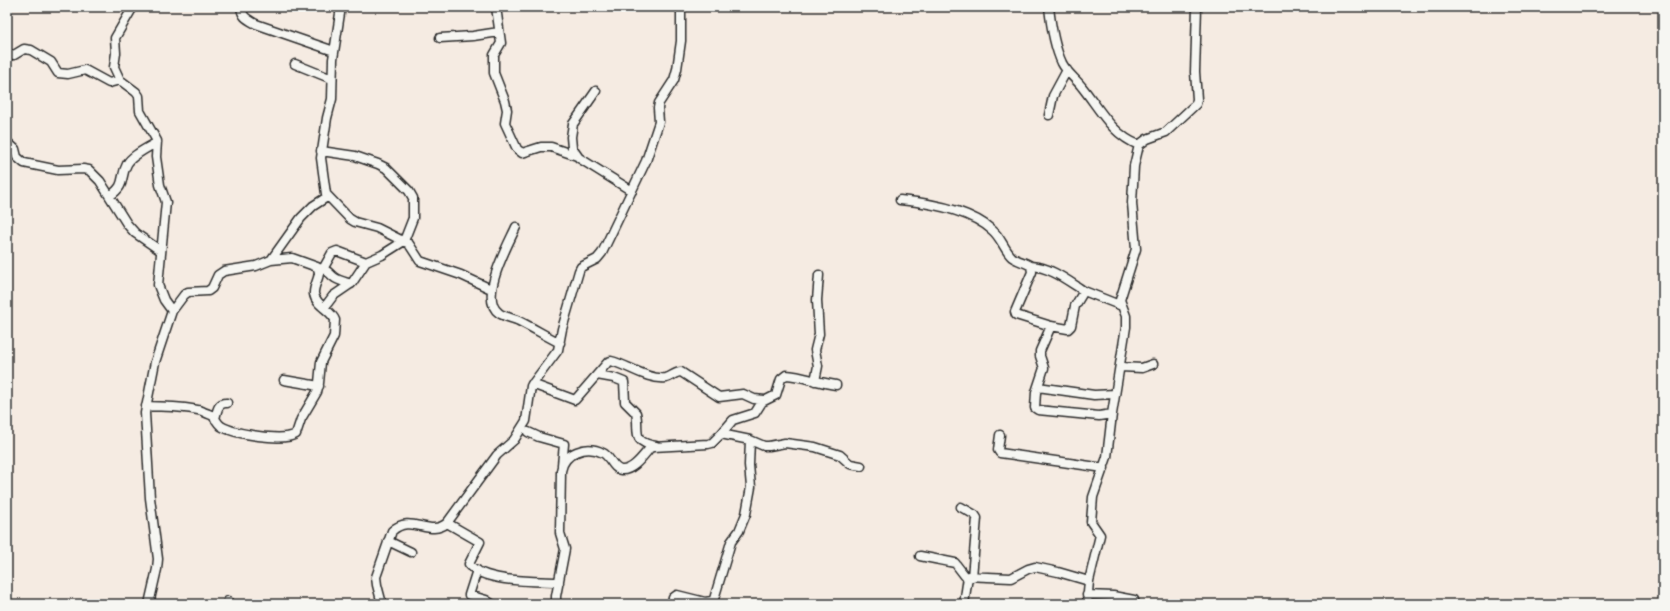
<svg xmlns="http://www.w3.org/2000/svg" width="1670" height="611" viewBox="0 0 1670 611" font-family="Caveat,sans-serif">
<rect width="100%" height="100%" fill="#f5ebe2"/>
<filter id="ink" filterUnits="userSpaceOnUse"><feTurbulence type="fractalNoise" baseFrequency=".025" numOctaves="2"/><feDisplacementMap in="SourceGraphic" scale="8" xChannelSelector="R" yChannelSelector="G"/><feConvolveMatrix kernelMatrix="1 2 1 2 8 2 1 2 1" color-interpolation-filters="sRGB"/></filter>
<g filter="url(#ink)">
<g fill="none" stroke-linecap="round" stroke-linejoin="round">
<g stroke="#2b2b2b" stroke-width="11">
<path id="minor" d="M133 7 115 38 116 53 114 67 120 80 136 92 139 96 140 111 157 141 156 157 160 185 166 202 158 285 164 300 172 311
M241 7C242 17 247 19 256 24L334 51
M341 7 333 59 332 99 327 118 321 158 326 194 350 219 355 222 377 228 409 244 420 261 461 275 491 289
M496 7 501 43 494 55V73L505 101 507 110 505 123 517 149 522 153 541 147H551L577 156
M1049 7C1051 26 1054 46 1062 63 1067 73 1076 79 1082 87 1099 108 1112 135 1139 145L1134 166 1132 203 1136 249 1120 300 1126 316V327L1112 414 1107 457 1093 497 1091 522 1100 535 1089 581 1087 604
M440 38 473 36 499 32
M7 54 14 55 24 49 31 50 51 62 58 73 68 74 85 70 109 83 120 80
M295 64 332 79
M596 91 573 124 571 137 572 148 579 158 632 191
M1049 115 1053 96 1067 70
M7 142 15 149 17 157 24 163 58 170 83 169 89 170 100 181 127 224 135 233 161 251
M1139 145 1147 139 1166 132 1196 104 1197 99 1195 72 1197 7
M321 151 355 156 378 164 386 168 409 191 413 198V218L404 241 382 255 366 262 352 283 333 296 324 308
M110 196C127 184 119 179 127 164 132 155 148 148 157 142
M900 200C930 203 970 210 992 230 1001 237 1004 250 1012 257 1017 261 1025 262 1031 266L1032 272 1015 312 1016 315 1051 326 1068 329 1071 326 1075 306 1084 291 1122 306
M516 227C508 245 478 298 499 313 504 317 513 318 519 321 533 328 546 336 560 343
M1031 266C1051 267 1068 281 1084 291
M320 268C330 271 328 273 335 278 340 281 345 282 351 284
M323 269 332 253 337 251 366 262
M1051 326 1040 351V356L1044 368 1036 392 1035 408 1038 410 1099 416 1112 414
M1120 367 1142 368 1153 364
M597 375 614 378 624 382 625 402 636 413C640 431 630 442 656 446
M284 380 319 386
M815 381 818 366 815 350 819 334 817 300 819 275
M532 384 575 400 608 362 611 361C628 365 647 380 666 378 671 377 675 372 681 372L719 397 743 394 754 399 765 400
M836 385C819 383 803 376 786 375L781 379 776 395 762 402 755 413 733 420 721 434 750 440 764 446H769L785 443 815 447 840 455 850 464 861 466
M1038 387 1094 395 1115 394
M146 406C165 407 184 406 202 411 205 413 210 414 213 416 216 419 217 423 221 426 234 434 283 442 296 434L301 419 317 392 319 383 321 362 334 336 335 320C331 310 316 306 314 294 313 284 323 275 317 267L292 258 271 260
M215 419C217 411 218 402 227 403
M528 432 539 437 564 444 562 465
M1000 435 998 450 1000 453 1104 468
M961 507 975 515 977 518 972 577
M447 523 480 542 469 564C484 583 535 581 559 582
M388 541 411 552
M920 556 955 563 965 576 1011 578 1028 569 1035 567 1058 572 1089 581
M477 570 469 595 486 600 492 604
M1087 595 1113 596 1134 600 1135 604
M149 604 157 569 158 559 150 498 145 413 155 362 172 311 184 295 188 292 208 291 212 288 218 275 224 271 256 266 271 260 301 218 313 206 327 197
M228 604V601
M382 604 377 585 376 577 392 531C411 513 429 538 447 523L497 455 514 440 526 421 531 386 558 350 562 329 579 271 581 267 597 259 602 253 646 161 659 122 658 108 659 103 674 80 677 69 681 41V7
M556 604V596L565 549 560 533 561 471C564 453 586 444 603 453 610 456 613 469 621 470 633 471 643 456 650 448L653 447 708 444 712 443 721 434
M671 604 673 598 677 595 705 602 712 601 714 599 731 542 739 531 746 514 751 487 749 465 750 440
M964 604 968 577"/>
</g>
<use href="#minor" stroke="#f6f6f2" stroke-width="8"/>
</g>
</g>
<rect width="1670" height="611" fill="none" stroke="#f6f6f2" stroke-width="24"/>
<rect x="12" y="12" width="1646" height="587" fill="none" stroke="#2b2b2b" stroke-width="1.5" filter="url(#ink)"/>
</svg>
